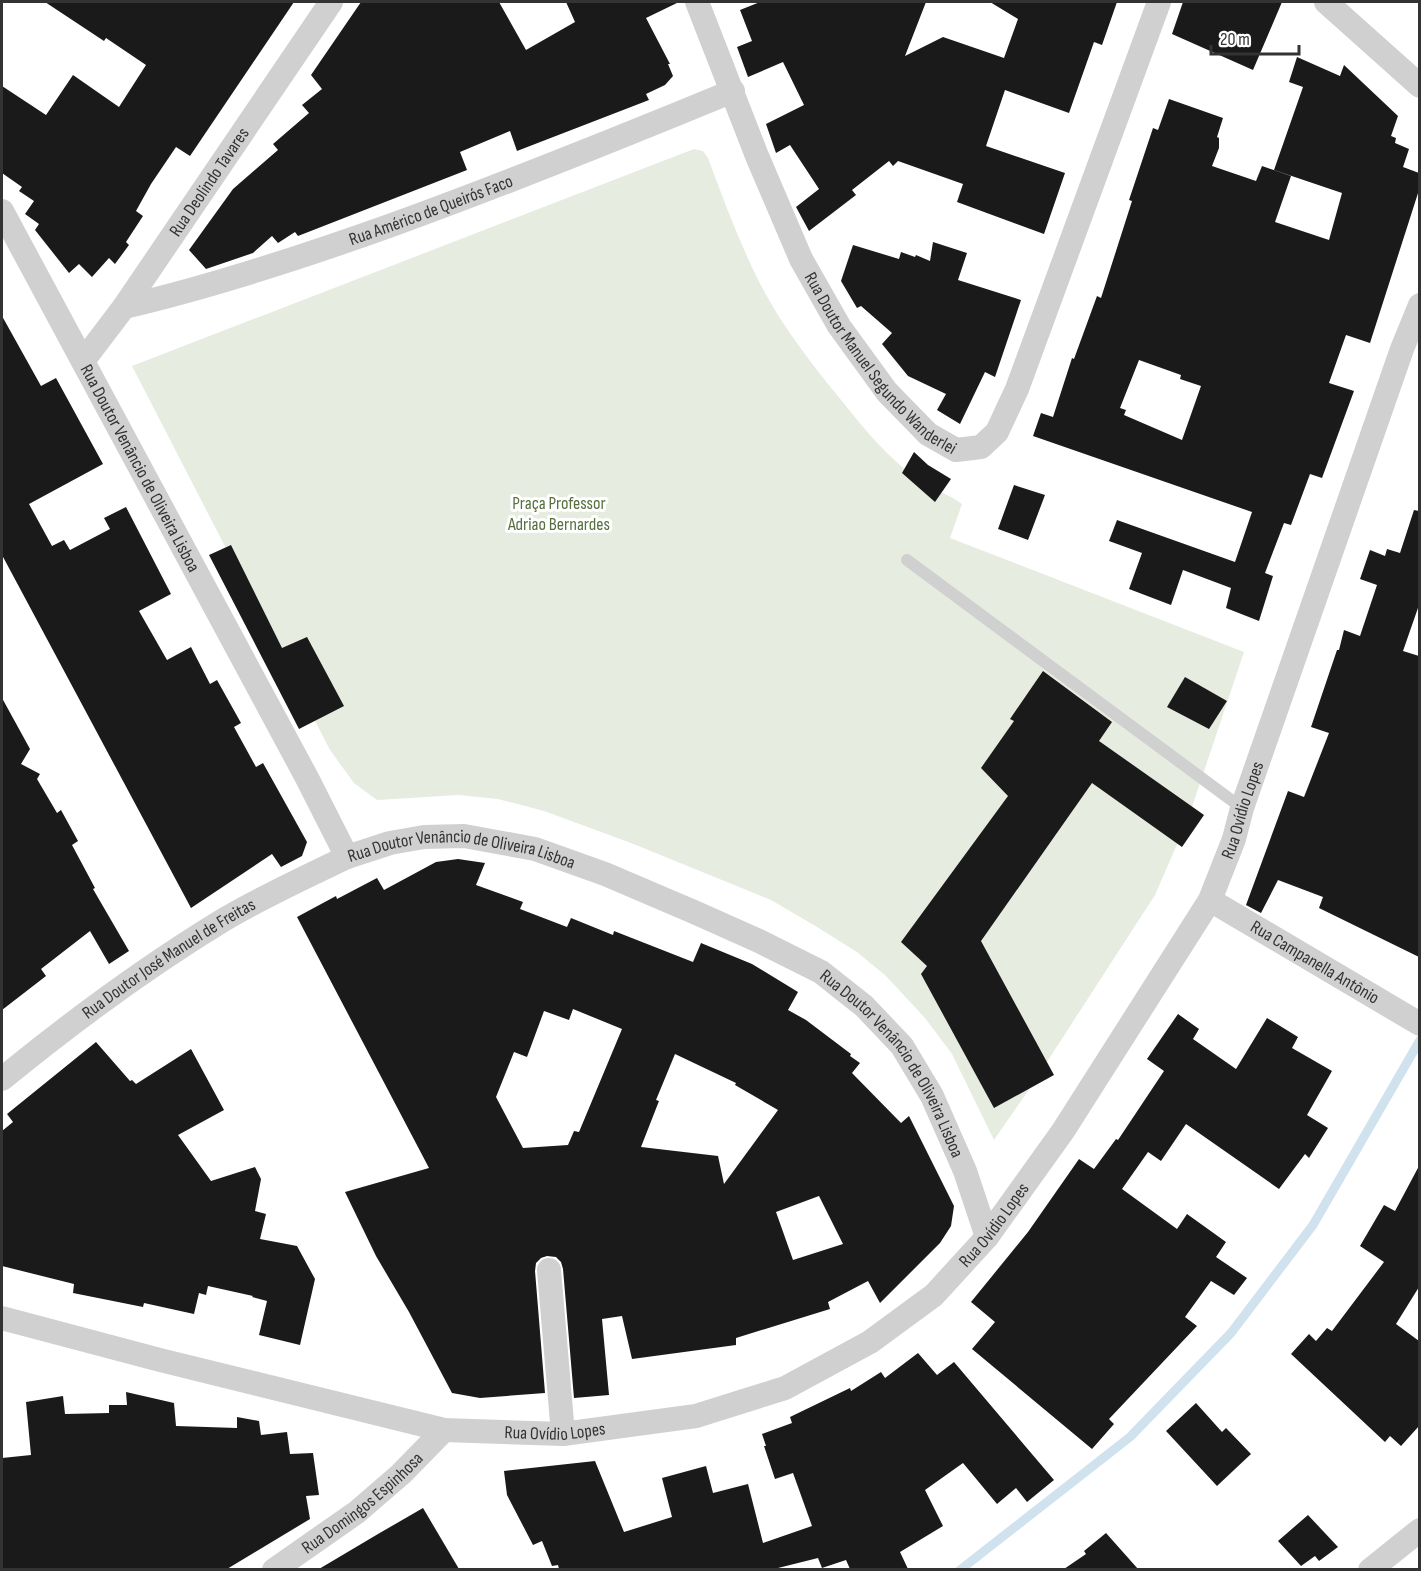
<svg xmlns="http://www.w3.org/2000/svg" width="1421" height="1571" viewBox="0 0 1421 1571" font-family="'Sofia Sans Condensed',sans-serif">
<rect width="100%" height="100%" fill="#fff"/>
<path fill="#e6ecdf" d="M694 149 703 151 708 158C725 204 742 250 765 293 786 331 814 367 842 401 864 429 889 459 919 480 933 490 949 494 962 504L950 538 1244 652 1188 819 1155 895 1032 1085 994 1140 952 1054 925 1018 886 976 857 952 817 927 771 900 744 889 631 843 544 811 498 799 458 795 377 800 354 783 330 750 132 366Z"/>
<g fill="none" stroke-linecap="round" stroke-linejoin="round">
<path stroke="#cfe2ee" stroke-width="9" d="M960 1570 1130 1437 1231 1333 1313 1225 1420 1040"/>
</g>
<path fill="#1a1a1a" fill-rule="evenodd" d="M45 2H294L190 156 176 147 151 184 136 211 143 216 126 242 129 245 115 264 109 258 92 277 79 264 69 273 35 230 39 224 25 214 34 201 19 191 22 187 2 173V86L46 115 73 75 119 107 146 65 106 38 104 41Z
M361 2H499L526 50 575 22 566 2H679L646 18 670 64H668L673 76 665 85 646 94 649 100 517 151 510 131 460 152 467 170 298 236 295 232 278 243 272 236 253 253 206 269 189 250 233 189 278 150 273 144 309 113 302 105 322 89 311 75Z
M760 2H926L905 56 943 37 1004 58 1018 19 990 2H1117L1102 45 1094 42 1069 113 1005 90 986 146 1065 173 1044 234 957 202 963 184 898 161 893 166 889 161 852 190 856 195 809 231 796 207 819 189 790 145 776 153 766 124 804 105 783 62 748 77 737 47 752 41 740 10Z
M1183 2H1282L1253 70 1172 34Z
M1297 57 1340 76 1344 65 1398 116 1391 136 1396 138 1395 143 1409 149 1403 167 1419 173V190L1370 343 1346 335 1329 383 1354 391 1322 478 1310 474 1291 525 1284 523 1265 573 1273 576 1259 621 1226 608 1231 588 1183 570 1171 605 1129 589 1142 553 1109 541 1117 520 1235 562 1252 512 1033 436 1041 413 1053 417 1072 358 1074 359 1097 296 1101 298 1132 201 1129 200 1153 128 1158 130 1169 99 1223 118 1217 137 1219 138V148L1212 166 1256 181 1262 166 1291 176 1275 222 1329 240 1342 193 1274 170 1303 87 1289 82ZM1139 360 1181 375 1180 379 1201 386 1182 440 1124 415 1126 410 1120 408Z
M933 242 967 253 958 280 1021 300 995 377 985 372 960 424 937 410 946 394 908 376 882 344 892 333 861 306 857 308 841 281 853 245 899 259 901 252 915 257 916 255 930 261Z
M2 316 41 386 56 378 103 464 29 504 52 546 64 540 70 550 110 529 104 518 126 507 171 594 139 611 167 660 191 647 210 684 217 680 241 723 234 727 256 767 263 763 307 842 302 856 281 867 272 854 191 908 2 555Z
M914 452 928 465 951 479 935 502 902 473Z
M1014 485 1045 495 1028 540 998 529Z
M1414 510 1419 511V605L1403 651 1419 656V957L1319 908 1323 897 1278 880 1261 913 1246 905 1288 791 1304 797 1329 733 1311 727 1337 650H1339L1344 630 1360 636 1377 585 1360 579 1370 550 1385 556 1387 549 1400 553Z
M231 545 282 648 307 637 344 706 299 729 209 555Z
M1043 671 1112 722 1099 741 1204 815 1182 847 1092 783 981 941 1054 1075 994 1108 921 974 927 966 901 942 1008 796 981 768 1014 721 1010 719Z
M1185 677 1227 701 1209 729 1167 707Z
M2 698 30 749 21 764 40 774 37 779 57 813 61 810 78 841 72 845 95 888 93 889 129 951 109 964 90 931 41 969 46 976 2 1010Z
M458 859 485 863 476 885 523 902 520 909 567 927 571 918 613 935 614 931 693 962 701 943 752 964 798 992 788 1010 806 1020 851 1054 850 1056 860 1063 852 1073 901 1123 909 1116 954 1206 951 1226 940 1243 880 1303 868 1281 828 1302 830 1309 736 1338V1345L632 1359 622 1316 602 1319 609 1395 574 1398 563 1269 561 1262 556 1257 547 1256 541 1258 536 1263 535 1271 545 1393 480 1398 452 1393 409 1312 376 1256 345 1192 429 1168 297 917 336 896 337 899 377 878 384 890 436 862ZM573 1009 622 1029 579 1132 574 1131 568 1145 523 1148 496 1097 514 1052 527 1057 544 1011 569 1020ZM675 1054 736 1083 735 1085 778 1110 724 1184 718 1156 641 1147 659 1101 656 1100ZM819 1196 843 1244 793 1260 776 1212Z
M1178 1014 1199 1029 1193 1039 1236 1069 1267 1018 1298 1037 1292 1048 1332 1071 1307 1115 1328 1128 1309 1158 1305 1154 1279 1189 1186 1124 1161 1161 1148 1152 1122 1189 1177 1229 1187 1214 1226 1242 1216 1257 1247 1278 1234 1295 1211 1281 1185 1317 1197 1326 1109 1419 1114 1424 1092 1449 972 1349 995 1322 971 1302 1028 1232 1079 1159 1094 1169 1116 1139 1118 1140 1164 1071 1147 1059Z
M96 1042 130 1081 132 1080 136 1084 191 1049 224 1110 178 1135 211 1181 255 1167 261 1179 255 1211 266 1214 260 1239 297 1246 315 1279 300 1345 259 1335 267 1301 252 1297 253 1296 208 1286 206 1295 199 1293 194 1314 144 1303 143 1307 73 1293 74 1284 2 1266V1131L13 1122 7 1114Z
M1419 1166V1287L1396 1324 1419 1341V1426L1401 1446 1390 1436 1385 1442 1291 1354 1309 1334 1316 1341 1327 1328 1332 1331 1384 1262 1360 1246 1384 1205 1395 1211Z
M918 1353 937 1375 954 1362 1054 1480 1027 1502 1016 1488 997 1504 963 1463 925 1490 943 1526 900 1552 908 1569H850L846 1560 822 1568 818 1558 774 1569H559L558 1565 552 1566 542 1541 533 1545 507 1495 504 1471 595 1461 624 1532 672 1517 662 1478 706 1466 713 1493 748 1484 763 1543 812 1526 793 1473 775 1479 764 1446H766L762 1434 792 1423 790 1417 850 1388 851 1391 881 1372 885 1378Z
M126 1392 174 1403 176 1426 237 1428V1417L259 1421 261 1435 287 1432 290 1454 313 1453 319 1495 306 1496 310 1519 227 1569H2V1458L31 1455 26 1402 63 1396 65 1414 109 1413V1405H127Z
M1196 1403 1222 1432 1226 1428 1251 1454 1217 1486 1166 1431Z
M423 1508 459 1569H319L378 1534Z
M1308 1515 1338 1547 1319 1561 1315 1556 1301 1566 1278 1541Z
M1106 1533 1138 1569H1064L1086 1554 1084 1551Z"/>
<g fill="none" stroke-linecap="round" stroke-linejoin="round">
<path stroke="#d0d0d0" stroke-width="12" d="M907 560 1242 808"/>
<g stroke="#d0d0d0" stroke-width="24">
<path id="s1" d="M697 2 757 156 801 259 839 326 887 392 928 434 956 450 981 447 997 432 1017 389 1159 2"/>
<path d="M1326 2 1420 86"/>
<path id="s2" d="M2 211 307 778 347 857 390 843 424 837 464 836 535 849 605 874 694 912 759 941 821 972 864 1006 902 1046 932 1096 965 1171 987 1237"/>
<path id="s3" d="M124 307C214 286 302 257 389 226 505 184 619 138 733 91"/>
<path id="s4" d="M83 361 124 307 331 2"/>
<path id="s5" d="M1210 900 1420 1024"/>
<path id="s6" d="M2 1079C73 1021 146 967 225 919 264 896 306 877 347 857"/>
<path d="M549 1270 563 1434"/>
<path id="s7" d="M2 1318 160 1360 444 1430 563 1434 696 1416 785 1388 870 1342 934 1295 987 1237 1063 1131 1210 900 1234 839 1242 808 1402 349 1420 305"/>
<path id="s8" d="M274 1570 357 1512 401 1474 444 1430"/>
<path d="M1370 1570 1420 1530"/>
</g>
</g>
<g text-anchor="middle" stroke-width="6" stroke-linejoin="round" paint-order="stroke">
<g font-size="18" fill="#333" stroke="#fff">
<text dy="6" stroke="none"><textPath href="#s4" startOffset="219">Rua Deolindo Tavares</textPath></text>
<text dy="6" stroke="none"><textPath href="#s3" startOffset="322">Rua Américo de Queirós Faco</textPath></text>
<text dy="6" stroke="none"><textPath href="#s1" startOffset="410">Rua Doutor Manuel Segundo Wanderlei</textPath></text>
<text dy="6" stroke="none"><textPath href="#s2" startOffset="292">Rua Doutor Venâncio de Oliveira Lisboa</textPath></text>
<text dy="6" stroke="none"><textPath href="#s7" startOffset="1557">Rua Ovídio Lopes</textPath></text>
<text dy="6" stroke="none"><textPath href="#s2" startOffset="850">Rua Doutor Venâncio de Oliveira Lisboa</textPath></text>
<text dy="6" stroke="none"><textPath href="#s6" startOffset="206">Rua Doutor José Manuel de Freitas</textPath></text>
<text dy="6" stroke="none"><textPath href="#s5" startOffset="122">Rua Campanella Antônio</textPath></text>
<text dy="6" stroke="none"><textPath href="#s2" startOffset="1354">Rua Doutor Venâncio de Oliveira Lisboa</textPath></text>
<text dy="6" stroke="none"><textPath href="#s7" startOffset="1071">Rua Ovídio Lopes</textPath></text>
<text dy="6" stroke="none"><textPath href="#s7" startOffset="567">Rua Ovídio Lopes</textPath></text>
<text dy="6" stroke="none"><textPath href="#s8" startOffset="111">Rua Domingos Espinhosa</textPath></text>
</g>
<g font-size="18" fill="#56703f" stroke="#fff">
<text x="559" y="509">Praça Professor<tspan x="559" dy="21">Adriao Bernardes</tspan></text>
</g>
</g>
<rect width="1421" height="1571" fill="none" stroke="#333333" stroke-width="6"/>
<path d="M1211 45v9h88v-9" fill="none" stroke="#333333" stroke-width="3"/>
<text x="1220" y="45" font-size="18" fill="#333333" stroke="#ffffff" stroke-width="4.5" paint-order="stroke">20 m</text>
</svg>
